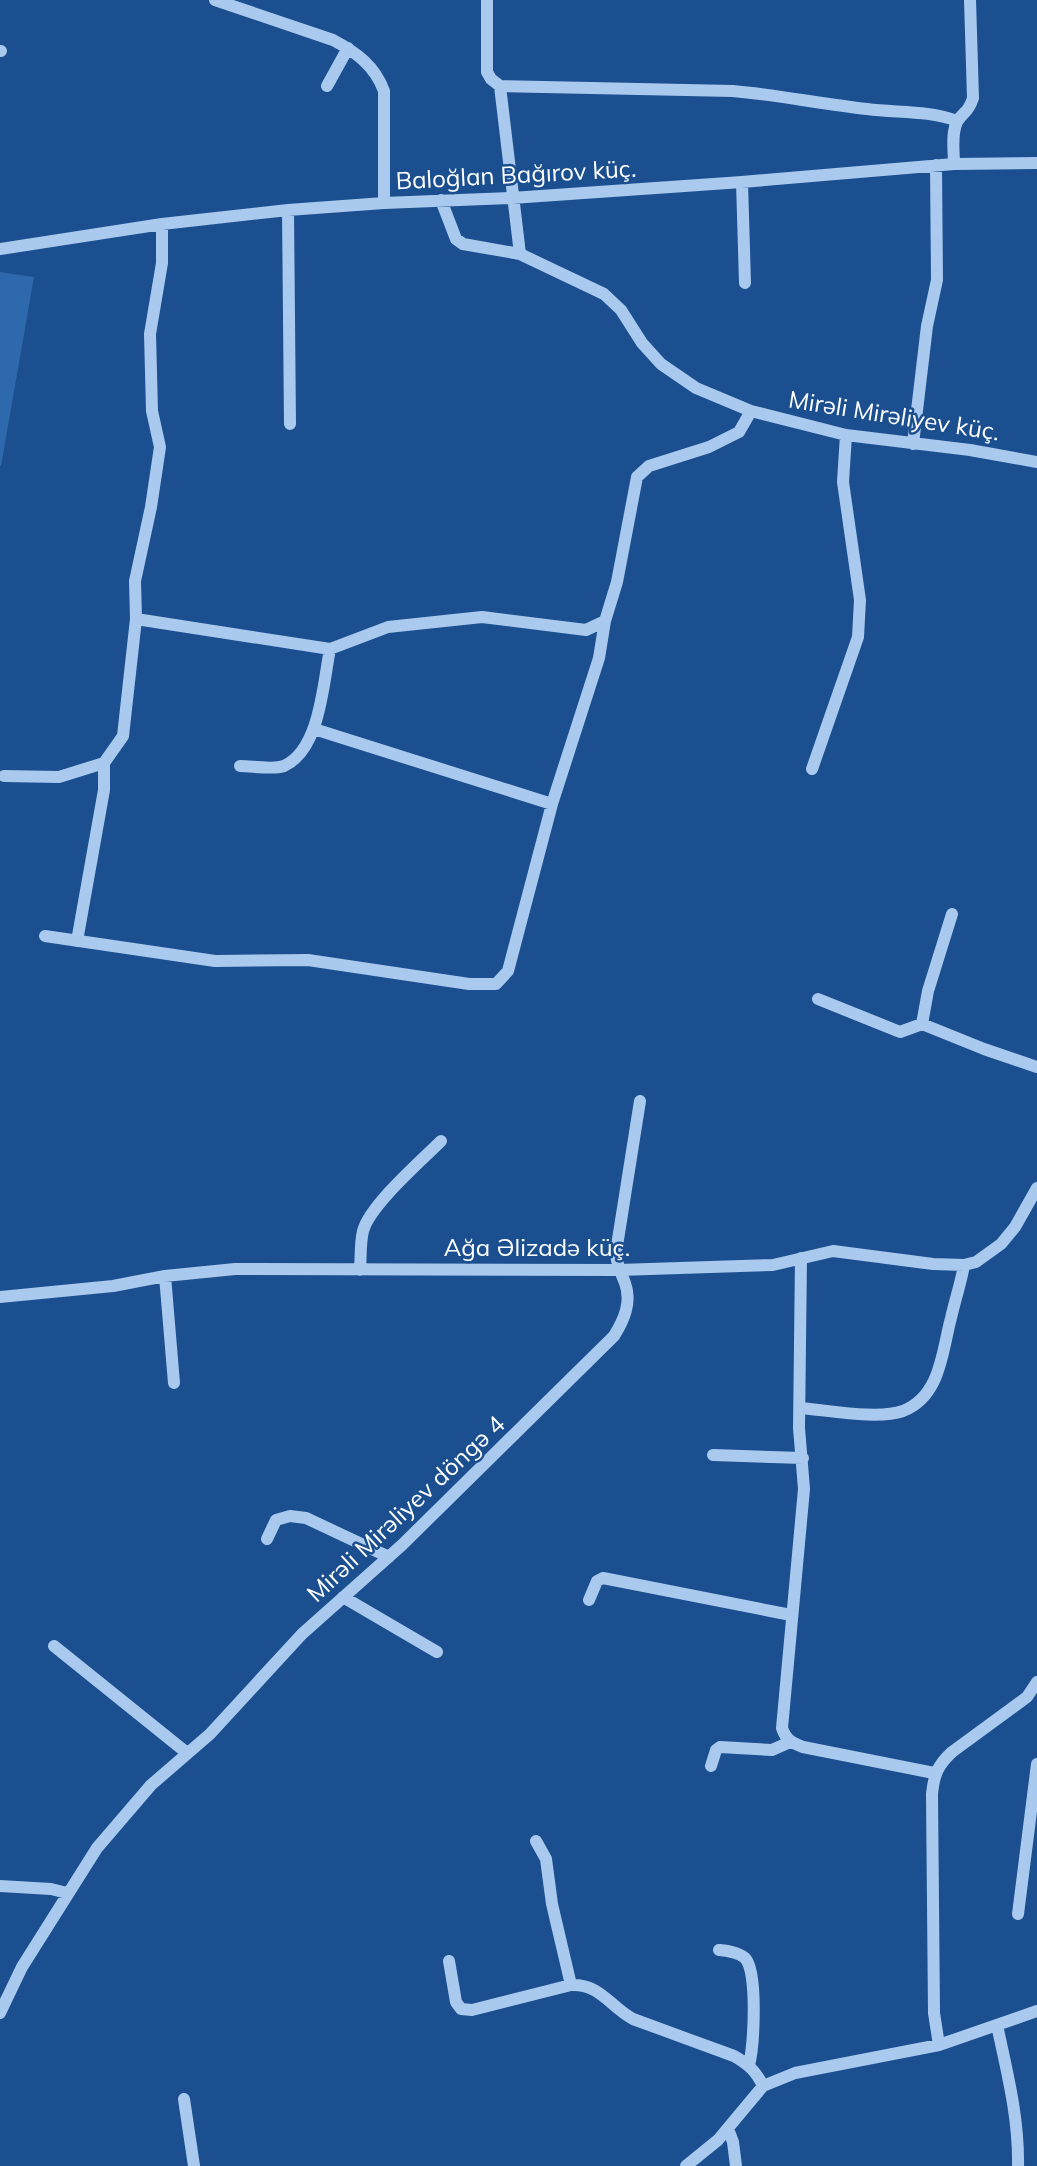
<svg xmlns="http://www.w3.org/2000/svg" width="1037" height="2166" viewBox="0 0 1037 2166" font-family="Mulish,sans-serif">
<rect width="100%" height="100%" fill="#1b4f8f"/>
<path fill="#2e69ad" d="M0 272 34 277 1 466H0Z"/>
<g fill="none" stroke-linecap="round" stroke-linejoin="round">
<path stroke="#a9c9ee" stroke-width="12" d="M215 0 333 40C356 52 375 66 384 91V203
M487 0V72L491 79 500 86 520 254 604 294 621 310 642 343 661 364 696 388 751 411 846 435 970 450 1037 462
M0 51H1
M327 86 348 48
M500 86 733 91C778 95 822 104 867 109 897 113 928 110 957 121
M954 164C954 151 951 134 957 122 963 111 968 114 973 98L970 0
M742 182 745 283
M441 200 456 239 463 244 520 254
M288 210 290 424
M0 249 162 224 288 210 384 203 512 198 742 182 954 164 1037 163
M913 444 927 326 937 280 936 165
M136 619 330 649 388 627 482 617 586 630 605 621 617 582 637 477 649 466 709 447 739 432 751 411
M314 729 552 804
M240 766C252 766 273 770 284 766 320 750 323 684 330 649
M812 769 858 637 860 600 843 482 846 435
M4 776 59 777 104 763
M45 936 215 961 308 960 469 984H496L508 971 552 804 599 658 605 621
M77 941 104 790V763L123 736 136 619 135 581 151 507 160 447 152 411 150 334 162 263V224
M818 999 900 1032 922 1024 984 1049 1037 1067
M922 1024 928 991 952 914
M801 1258 799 1428 804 1489 782 1728C786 1740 792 1743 803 1747L934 1773
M360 1270C361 1258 360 1243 363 1231 370 1205 421 1161 441 1141
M165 1276 174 1383
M0 1297 113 1286 165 1276 235 1269 619 1270 773 1265 833 1251 933 1264 964 1265 976 1262 1001 1244 1015 1227 1037 1188
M800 1408C828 1410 877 1420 903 1411 941 1396 942 1351 951 1318 955 1300 961 1283 964 1265
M713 1455 803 1458
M267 1539 276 1520 290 1516 306 1518 389 1557
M343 1597 437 1652
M589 1600 597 1581 603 1578 791 1615
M54 1646 187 1753
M711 1766 716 1750 720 1747 772 1750 790 1742
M536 1841 546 1859 552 1904 571 1985
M0 1886 51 1889 67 1893
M1018 1914 1037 1764
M719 1950C728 1951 738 1952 745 1958 758 1971 754 2046 749 2065
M449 1961 456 2002 461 2009 472 2010 571 1985C601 1984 609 2006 633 2019L734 2056C748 2064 756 2071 763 2086
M0 2013 22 1967 97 1848 151 1785 210 1734 302 1634 402 1545 614 1336C624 1320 632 1302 625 1283 621 1272 616 1264 616 1252L640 1101
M997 2025C1007 2072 1019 2118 1018 2166
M939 2045 934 2013 932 1794C934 1774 938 1765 952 1752L1027 1697 1037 1682
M184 2099 194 2166
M728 2129 733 2142 736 2166
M686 2166 718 2140 763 2086 795 2073 939 2045 1037 2011"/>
</g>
<g text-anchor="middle" stroke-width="5" stroke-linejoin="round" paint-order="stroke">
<g font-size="24" fill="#fff" stroke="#1b4f8f">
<text transform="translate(516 175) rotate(-3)" y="8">Baloğlan Bağırov küç.</text>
<text transform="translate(894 416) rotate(9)" y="8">Mirəli Mirəliyev küç.</text>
<text x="537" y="1256">Ağa Əlizadə küç.</text>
<text transform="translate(406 1509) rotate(-43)" y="8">Mirəli Mirəliyev döngə 4</text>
</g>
</g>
</svg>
